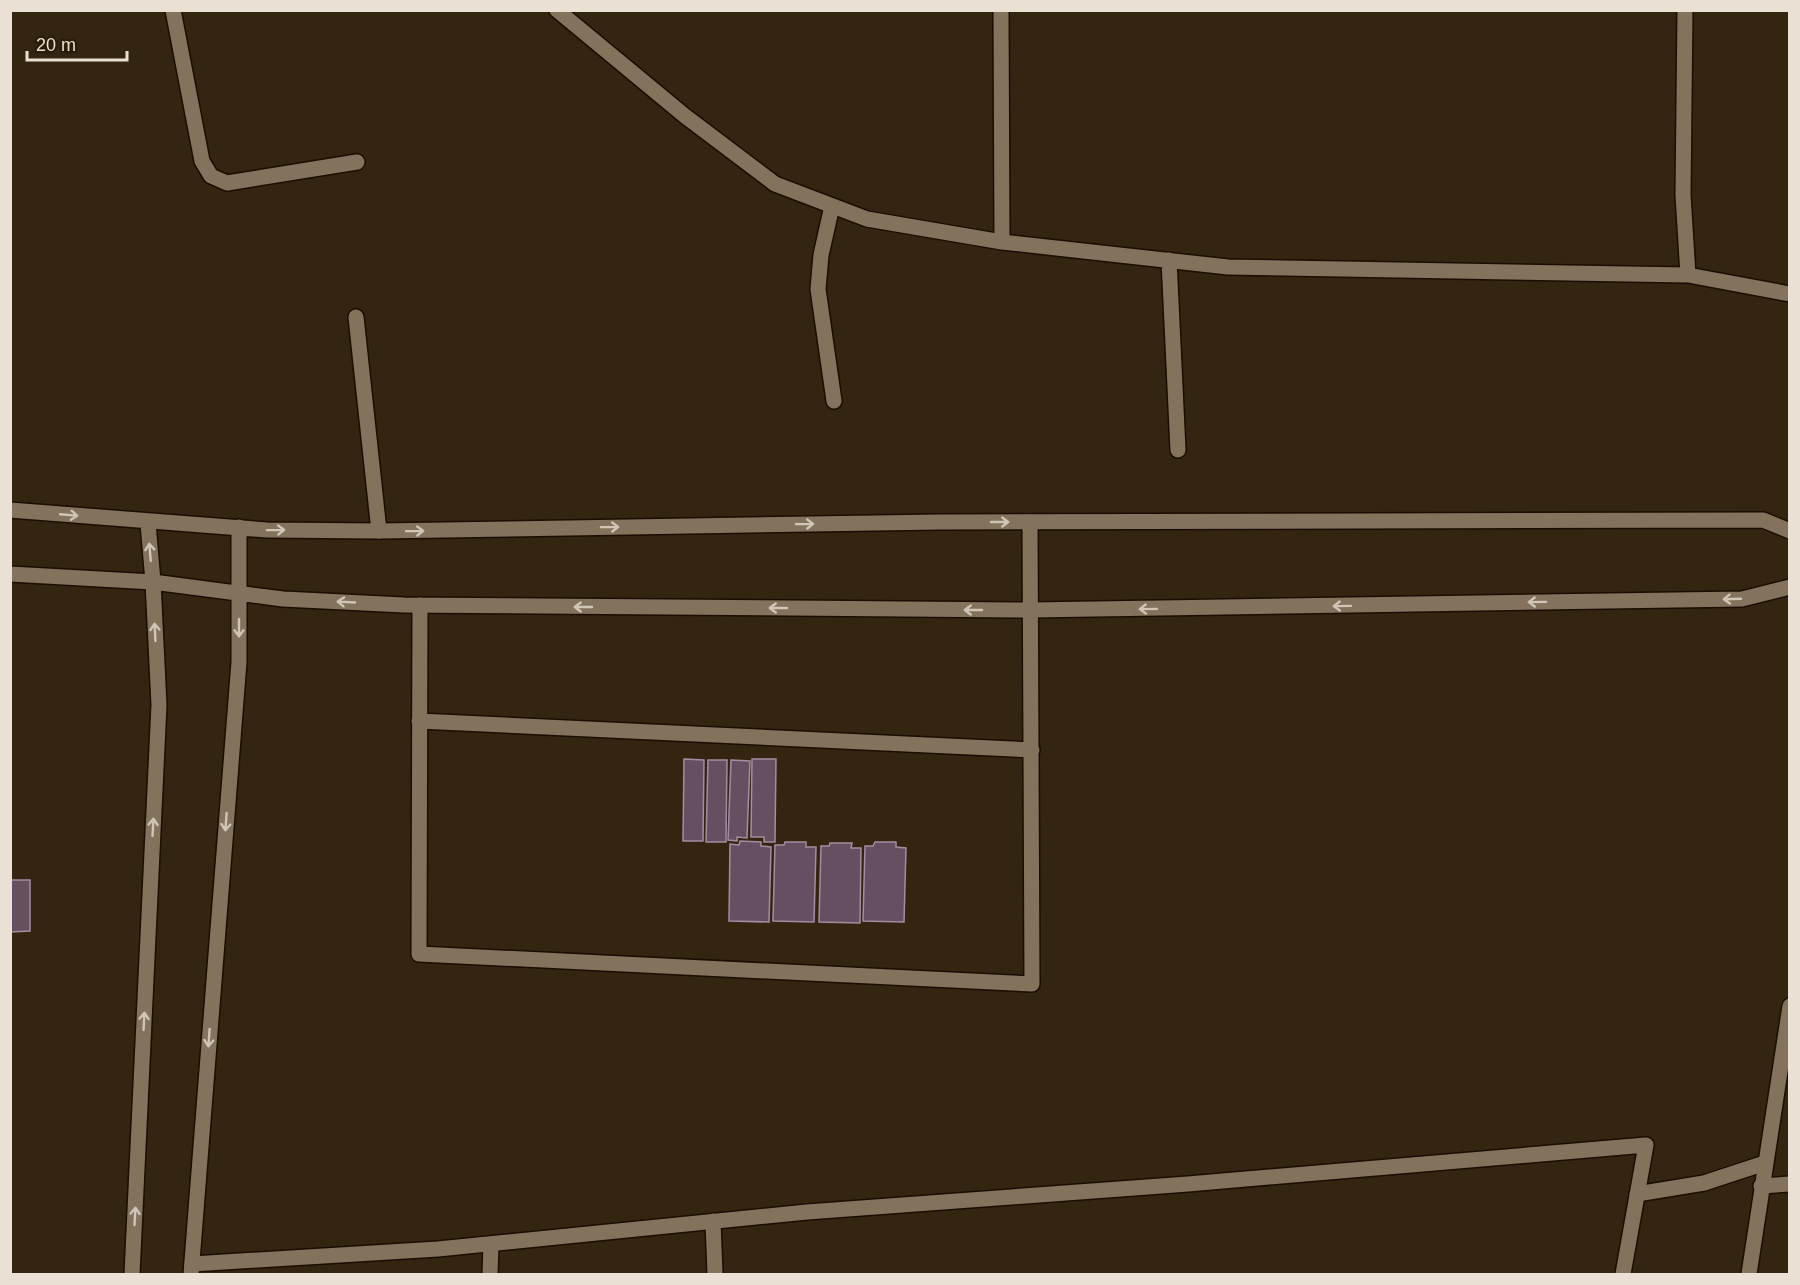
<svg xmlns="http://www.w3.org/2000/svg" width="1800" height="1285" viewBox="0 0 1800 1285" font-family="Arial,sans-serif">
<rect width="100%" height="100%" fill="#342511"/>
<path fill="#655062" stroke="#a48da1" stroke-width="1.5" d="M684 759 704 760 703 841H683Z
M752 759H776L775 842H764V837H751Z
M708 760H727L726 842H706Z
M731 760 750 761 747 838 737 837V841L728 840Z
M740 841 761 842V846L771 847 769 922 729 921 730 844 739 845Z
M785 842H806V847H816L814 922 773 921 775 845H784Z
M875 842H896V847L906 848 904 922 863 921 865 846H873Z
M830 843H852L851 848H861L860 923 819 922 821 846H829Z
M10 880H30V931L10 932Z"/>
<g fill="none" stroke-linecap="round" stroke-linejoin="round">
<g stroke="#1b0e00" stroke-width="18">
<path id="service" d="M1637 1194 1704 1183 1765 1163"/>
</g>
<g stroke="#1b0e00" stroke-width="18">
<path id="minor" d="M173 10 202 161 211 176 227 183 357 162
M557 10 685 116 775 184 867 219 1002 242 1228 267 1688 275 1790 294
M1001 10 1002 242
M1685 10 1683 195 1688 275
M832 206 821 255 818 289 834 401
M1169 260 1178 450
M356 317 379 531
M420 605 419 954 1032 984 1030 522
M419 721 1032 750
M1761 1186 1790 1184
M713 1221 715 1274
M192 1264 438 1249 807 1212 1188 1184 1646 1145 1623 1274
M490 1274 491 1244
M1749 1274 1790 1006"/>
</g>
<g stroke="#1b0e00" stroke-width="18">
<path id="tertiary" d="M10 510 267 530 379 531 939 522 1763 520 1790 531
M148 523 153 582 283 599 404 605 1031 610 1742 599 1790 587
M10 574 153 582 159 705 132 1274
M191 1274 239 662V527"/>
</g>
<use href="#service" stroke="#83725c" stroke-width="15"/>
<use href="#minor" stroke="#83725c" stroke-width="15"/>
<use href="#tertiary" stroke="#83725c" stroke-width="15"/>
</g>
<defs><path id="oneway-shaft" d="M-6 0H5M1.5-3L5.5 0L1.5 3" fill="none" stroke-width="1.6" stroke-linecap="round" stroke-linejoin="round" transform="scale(1.5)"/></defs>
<g stroke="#d0c5b6">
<use href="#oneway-shaft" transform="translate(69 515) rotate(5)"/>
<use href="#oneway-shaft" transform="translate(1000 522)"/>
<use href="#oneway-shaft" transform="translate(805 524) rotate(-1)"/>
<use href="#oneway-shaft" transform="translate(610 527) rotate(-1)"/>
<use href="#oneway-shaft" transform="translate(276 530) rotate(-1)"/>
<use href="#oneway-shaft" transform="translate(415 531) rotate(-1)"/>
<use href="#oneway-shaft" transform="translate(150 552) rotate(-95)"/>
<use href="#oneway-shaft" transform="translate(1732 599) rotate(178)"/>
<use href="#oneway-shaft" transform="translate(346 602) rotate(-177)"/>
<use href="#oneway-shaft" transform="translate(1537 602) rotate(179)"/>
<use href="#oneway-shaft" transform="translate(1342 606) rotate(179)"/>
<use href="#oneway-shaft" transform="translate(583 607) rotate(-180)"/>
<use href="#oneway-shaft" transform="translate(778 608) rotate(-180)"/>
<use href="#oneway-shaft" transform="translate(1148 609) rotate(179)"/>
<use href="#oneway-shaft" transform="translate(973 610) rotate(-180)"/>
<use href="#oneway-shaft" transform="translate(239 628) rotate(90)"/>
<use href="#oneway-shaft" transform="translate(155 632) rotate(-93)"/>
<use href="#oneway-shaft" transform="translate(226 822) rotate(94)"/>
<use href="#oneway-shaft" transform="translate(153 827) rotate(-87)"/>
<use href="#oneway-shaft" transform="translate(144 1021) rotate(-87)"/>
<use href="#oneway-shaft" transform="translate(209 1038) rotate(94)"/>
<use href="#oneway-shaft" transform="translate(135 1216) rotate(-87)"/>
</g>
<rect width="1800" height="1285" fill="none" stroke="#eae1d4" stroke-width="24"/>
<path d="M27 51v9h100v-9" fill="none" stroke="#eae1d4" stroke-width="3"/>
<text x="36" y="51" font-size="18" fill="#eae1d4" stroke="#2a1c07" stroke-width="4.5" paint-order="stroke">20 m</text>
</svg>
